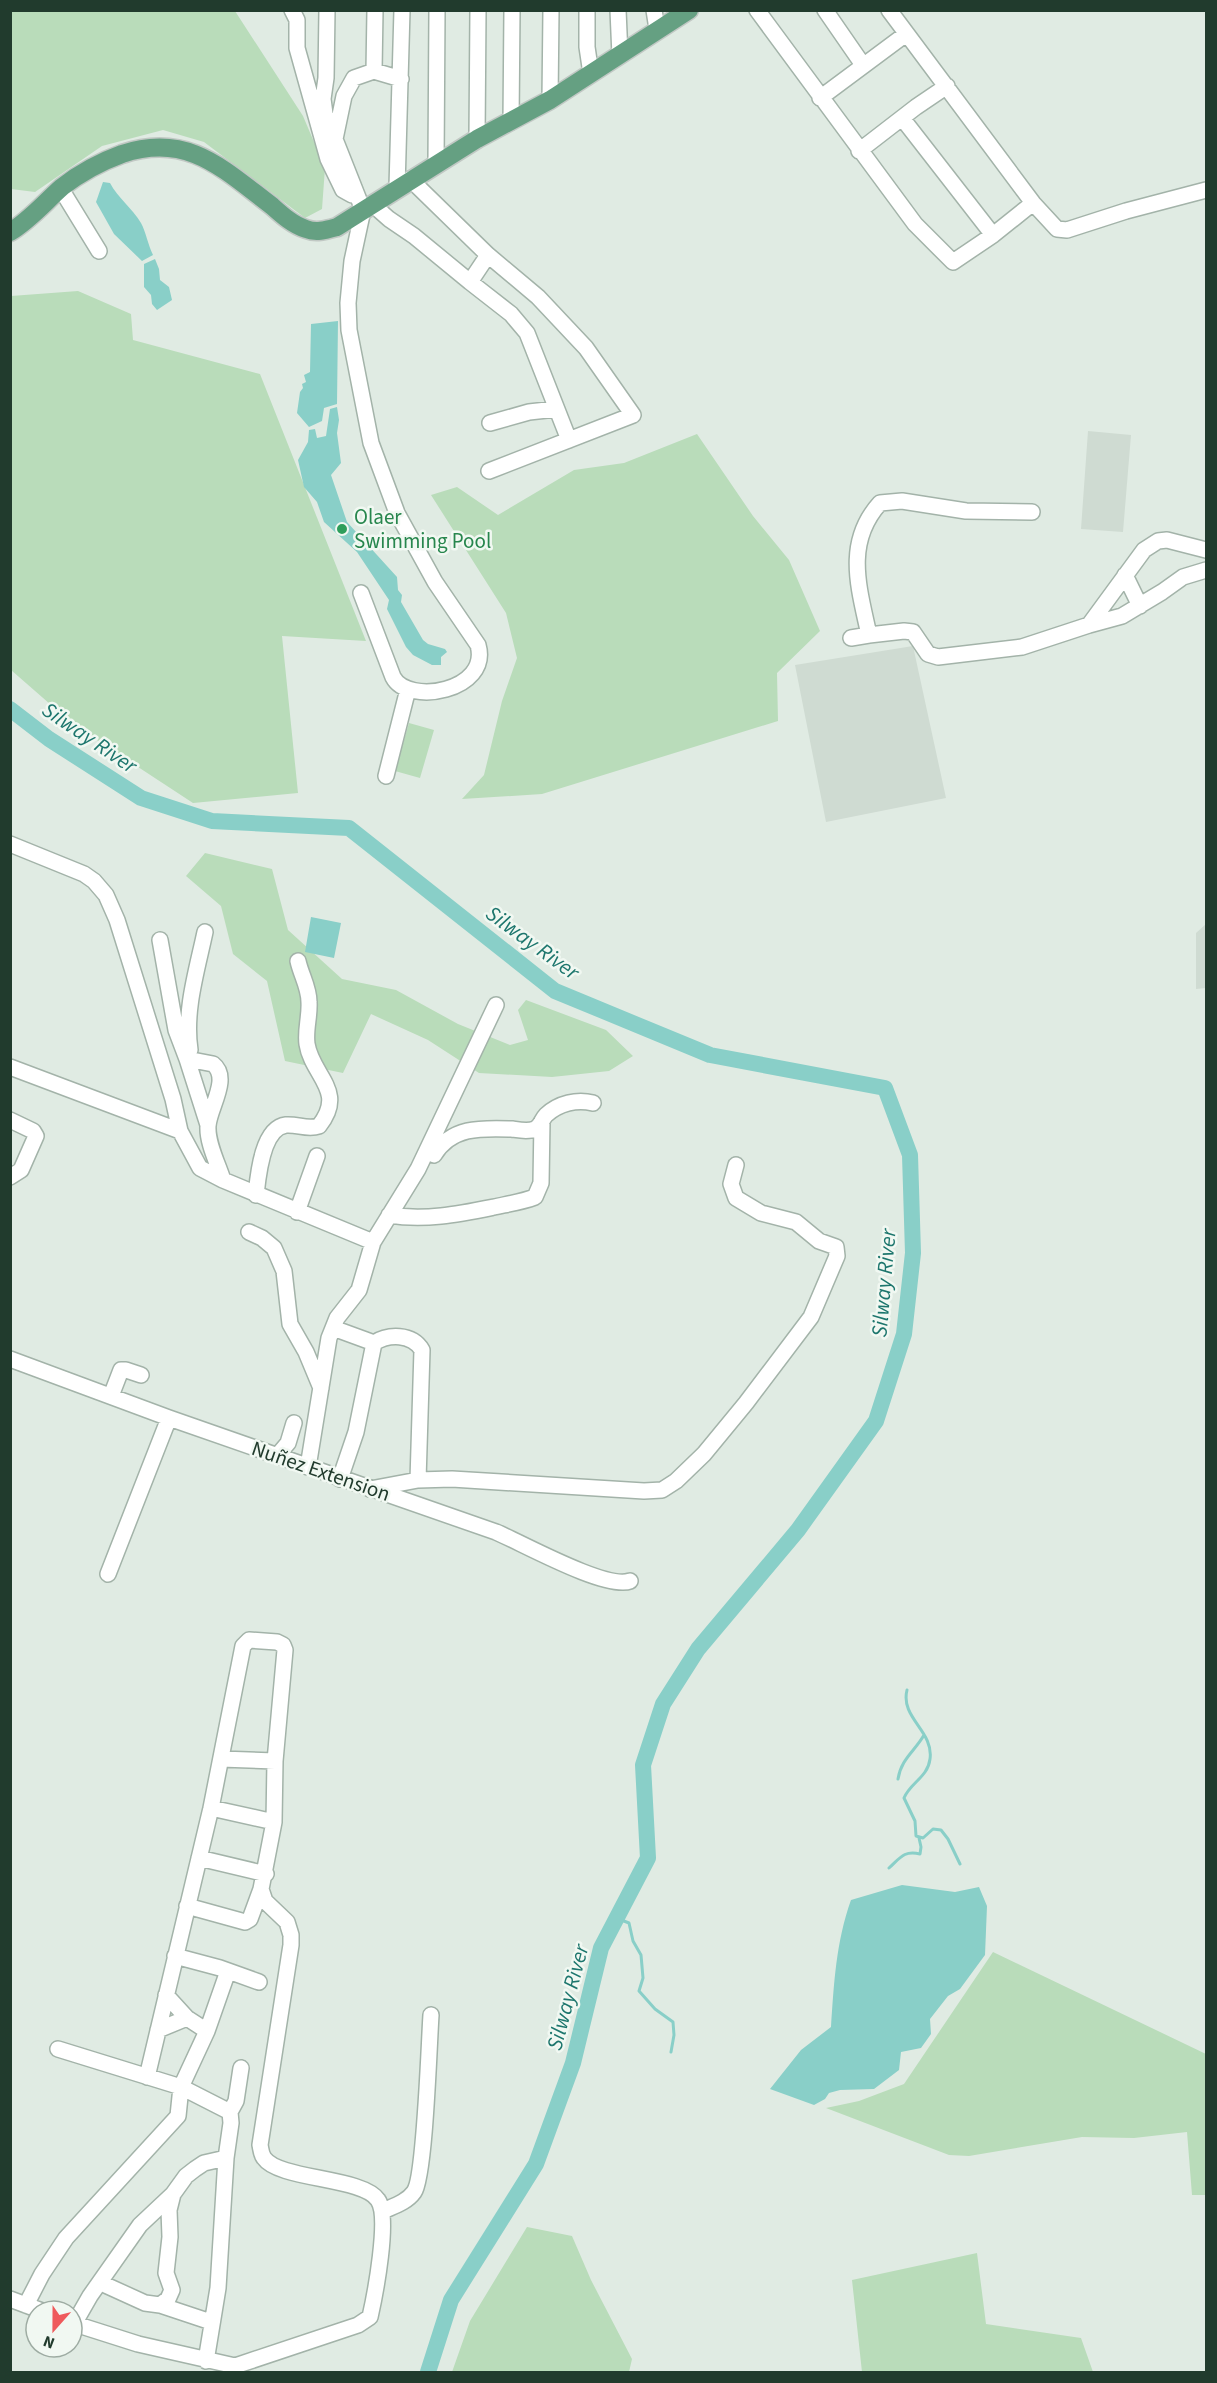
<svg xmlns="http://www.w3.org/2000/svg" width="1217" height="2383" viewBox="0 0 1217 2383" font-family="'Source Sans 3',sans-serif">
<rect width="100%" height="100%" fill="#e0ebe3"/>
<path fill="#cfdbd2" d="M1088 431 1131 435 1123 532 1081 529Z
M913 646 946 798 826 822 795 665Z
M1206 924V988L1196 989V933Z"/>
<path fill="#b9dcba" d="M10 11H235L303 116 325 168 322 209 305 218 204 142 163 130 102 146 35 192 11 189Z
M78 291 131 314 133 340 260 374 366 641 282 636 298 793 193 803 74 725 11 670V296Z
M697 434 753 516 789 560 820 631 777 673 778 721 542 794 462 799 484 775 502 701 517 658 506 613 431 495 457 487 498 515 574 470 624 463Z
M409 723 434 730 420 778 395 771Z
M205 853 272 869 288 930 342 979 396 990 458 1024 510 1045 528 1040 518 1010 526 1000 606 1030 633 1056 609 1071 552 1077 479 1073 428 1040 371 1014 343 1073 285 1061 267 981 233 954 221 906 186 876Z
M993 1952 1206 2054V2195H1192L1187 2132 1134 2138 1082 2137 969 2156 949 2155 826 2108 859 2101 904 2084Z
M527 2227 572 2236 591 2280 632 2359 629 2372H452L470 2321Z
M977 2253 986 2324 1081 2338 1093 2372H862L852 2280Z"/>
<path fill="#89cfc8" d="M103 182 110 183C118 198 132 208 141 223 146 232 148 245 153 255L142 261 114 234 96 202Z
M155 259 159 269 160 280 169 287 172 300 157 310 152 304 151 295 144 287V264Z
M338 321 337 404 324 408 322 421 309 427 297 413 300 392 303 388 302 384 306 382 304 375 310 372 311 324Z
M337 407 339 420 337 433 341 463 331 475 347 522 397 577 398 590 402 595 401 602 423 640 428 644 445 649 447 652 441 657V665H432L413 655 406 647 387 609 389 600 357 552 324 522 317 502 304 487 298 460 308 442 309 430 315 429 317 438 326 436 330 409Z
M311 917 341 923 334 958 305 952Z
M902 1885 955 1892 979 1887 987 1906 985 1955 960 1989 948 1996 930 2019 931 2034 921 2048 901 2052 899 2070 874 2089 840 2090 829 2093 825 2099 814 2105 770 2089 801 2050 831 2027C834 1983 836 1942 851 1900Z"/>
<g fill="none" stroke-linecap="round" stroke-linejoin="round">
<path stroke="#89cfc8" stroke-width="3" d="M907 1690C900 1718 934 1731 930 1759 928 1777 910 1783 904 1798L915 1821 916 1836 923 1838 933 1829 941 1830 948 1839 960 1864
M898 1779C901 1759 915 1751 924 1735
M889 1868C900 1858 904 1850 920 1854L921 1847 919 1838
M611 1916 629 1923 633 1941 641 1955 643 1978 639 1991 655 2009 673 2022 674 2035 671 2052"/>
<path stroke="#89cfc8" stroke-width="16" d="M10 709 49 739 141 798 212 821 349 828 555 991 710 1055 885 1088 910 1155 913 1253 904 1334 876 1421 798 1530 698 1649 663 1704 643 1765 648 1858 601 1948 573 2063 536 2164 451 2300 428 2372"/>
<g stroke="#a3b3a9" stroke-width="18">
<path id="minor" d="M292 10 297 20V48L328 159 343 190 352 195 356 194
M327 10 326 78 323 99 325 114 363 210 352 261 348 303 349 330 371 443 397 513 435 582 478 645C491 691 408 706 393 677L361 593
M587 10V47L591 74
M618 10 620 56
M654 10 657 29
M757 10 915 224 953 262 993 235 1033 203
M825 10 863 65
M889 10 1033 203 1057 229 1067 230 1126 211 1206 190
M374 71 375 10
M820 98 906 34
M550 100 551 10
M902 118 993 235
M511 122 512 10
M335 139 344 96 354 78 374 71 401 79
M477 139 478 10
M859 151 916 107 947 86
M436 163 437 10
M410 179 488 255 538 297 586 348 633 415 489 471
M397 187 402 10
M61 189 99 251
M372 204 389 219 414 236 470 282
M488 255 470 282 511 314 527 333 569 440
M490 423 529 412 556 409
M1032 512 966 511 902 501 880 503C844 543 859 588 869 635L904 631 913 632 928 654 938 657 1022 647 1089 625 1144 550 1158 541 1167 540 1206 550
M1125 575 1140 606
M1089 625 1122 616 1162 592 1183 577 1206 570
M851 638 869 635
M386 776 408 689
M10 844 84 874 94 881 106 895 117 920 173 1099 180 1131 200 1168 223 1180
M160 940 176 1030 187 1059 213 1064C231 1078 209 1108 208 1126 207 1143 218 1164 223 1180L373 1242
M190 1050C184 1011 197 970 205 932
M187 1059 208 1125
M10 1067 180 1131
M10 1120 33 1131 36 1136 21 1170 10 1177
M434 1155C452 1126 482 1128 512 1129 519 1130 528 1132 535 1129 541 1126 542 1119 546 1115 559 1103 577 1099 593 1103
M256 1195C258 1176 262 1128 286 1125 298 1124 307 1130 319 1126 347 1091 312 1076 307 1044 305 1030 310 1016 309 1002 309 987 301 975 298 961
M297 1212 317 1156
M389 1215C425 1221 459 1214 494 1207 508 1204 522 1202 535 1197L541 1183 542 1121
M249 1232 262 1238 274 1248 284 1271 290 1324 306 1352 321 1388
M333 1328 374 1343 356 1432 340 1479
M374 1343C388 1334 412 1333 422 1350L418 1480
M10 1359 169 1418 496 1532C522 1543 606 1590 630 1581
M111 1396 121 1370H126L141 1375
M277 1456 288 1443 294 1423
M308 1467 329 1338 337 1318 359 1290 373 1242 418 1169 496 1005
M370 1489 418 1480 452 1479 644 1491 662 1490 676 1481 704 1454 746 1403 811 1317 837 1256 836 1247 819 1241 796 1222 761 1213 736 1198 731 1184 736 1165
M108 1574 169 1418
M221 1759 275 1761
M211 1808 274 1822
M199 1858 266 1874
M187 1906 245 1922 250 1919 261 1889
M175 1956 220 1968 259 1982
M166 1995 187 2018 207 2031
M158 2030 187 2018
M58 2049 181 2087 230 2112 231 2123 226 2158 218 2288 206 2361
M230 2112 236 2101 241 2068
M383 2211C394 2206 407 2202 414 2192 425 2177 429 2043 431 2015
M101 2283 145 2303 160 2305 168 2299 172 2290 166 2273 170 2237 169 2210 173 2194
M10 2299 42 2311
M26 2305 42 2274 66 2238 178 2116 181 2087 207 2031 228 1971
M160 2305 211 2322
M72 2323 138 2344 235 2366 358 2325 370 2317C375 2295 390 2217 378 2200 363 2177 279 2180 264 2158 261 2154 261 2149 260 2145L291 1945V1935L287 1922 265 1901 261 1889 274 1822 275 1761 285 1650 283 1645 277 1642 249 1640 243 1646 211 1808 147 2077
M74 2324 90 2296 140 2225 173 2194 186 2176 195 2169 204 2163 226 2158"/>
</g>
<g stroke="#c1c8c4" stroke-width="21">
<path id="major" d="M10 232C30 220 45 202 62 187 80 173 100 162 122 154 188 132 223 169 272 206 282 215 293 225 306 229 316 233 326 230 337 227L477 139 550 100 689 10"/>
</g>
<use href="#minor" stroke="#fff" stroke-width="15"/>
<use href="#major" stroke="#65a082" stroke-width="18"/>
</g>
<circle fill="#2e9e5b" stroke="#f1f8f2" stroke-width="2" cx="342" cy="529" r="6"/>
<g text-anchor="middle" stroke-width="5" stroke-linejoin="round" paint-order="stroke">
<g font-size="21" fill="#27864d" stroke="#f1f8f2" text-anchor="start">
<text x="354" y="524">Olaer<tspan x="354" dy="24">Swimming Pool</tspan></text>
</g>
<g font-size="21" fill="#213b2d" stroke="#f1f8f2">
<text transform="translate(321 1471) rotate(19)" y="7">Nuñez Extension</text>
</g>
<g font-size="22" font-style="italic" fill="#1d766d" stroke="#f1f8f2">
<text transform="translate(90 737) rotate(34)" y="8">Silway River</text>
<text transform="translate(533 942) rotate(36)" y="8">Silway River</text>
<text transform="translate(883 1283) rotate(-85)" y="8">Silway River</text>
<text transform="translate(567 1997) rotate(-75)" y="8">Silway River</text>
</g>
</g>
<rect width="1217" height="2383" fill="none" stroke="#213b2d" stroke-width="24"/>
<g transform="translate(54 2329) rotate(201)"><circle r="28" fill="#f1f8f2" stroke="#9eaca3" stroke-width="1.5"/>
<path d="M0-4.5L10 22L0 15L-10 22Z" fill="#ef5a5c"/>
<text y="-9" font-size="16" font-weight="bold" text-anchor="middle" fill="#213b2d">N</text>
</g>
</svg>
